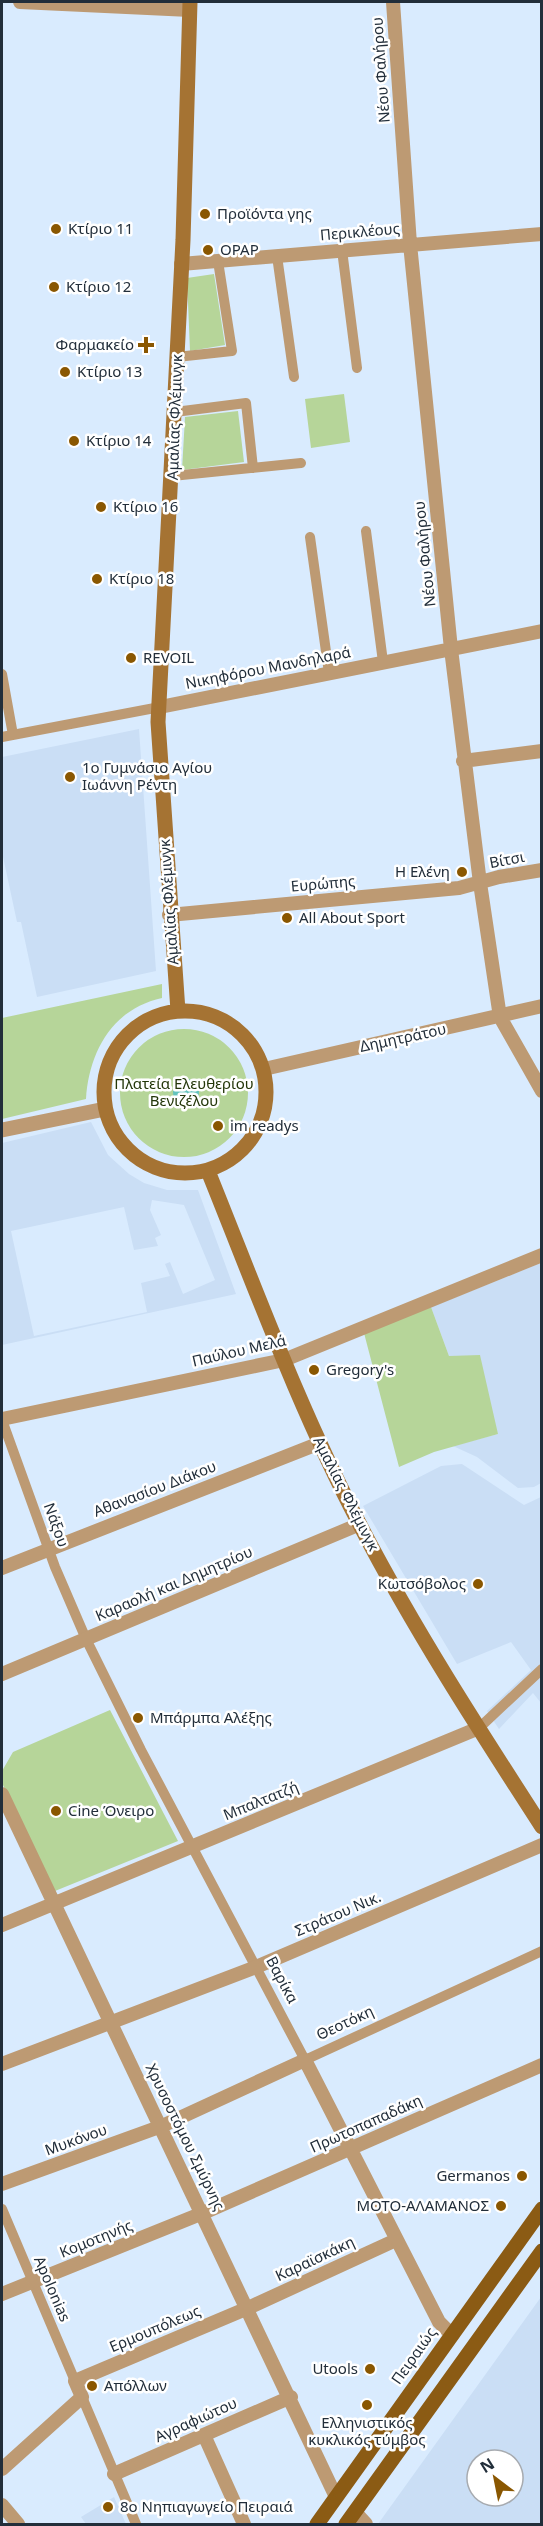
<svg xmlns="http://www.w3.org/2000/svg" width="543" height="2526" viewBox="0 0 543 2526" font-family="'Noto Sans',sans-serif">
<rect width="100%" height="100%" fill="#d9ebfe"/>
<path fill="#cadef5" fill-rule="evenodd" d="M139 729 156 971 37 997 21 922H17L2 852V757Z
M91 1122 108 1155 129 1174 144 1183 167 1190H198L236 1294 2 1345V1143ZM152 1200 184 1205 215 1280 183 1294 170 1262 165 1264 170 1276 141 1283 147 1312 34 1336 11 1231 124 1207 134 1250 158 1246 155 1238 161 1235 150 1210Z
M541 1263V1483L534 1487 518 1488 477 1457 453 1446 498 1434 449 1356 431 1307Z
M462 1464 524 1505 541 1497V1703L533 1693 499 1729 487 1711 531 1670 511 1642 457 1664 363 1506 441 1466Z
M541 2297V2524H378ZM477 2460H513V2496H477Z
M114 2497 126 2524H86L81 2517Z"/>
<path fill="#b6d599" d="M214 274 225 345 190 351 187 278Z
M344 394 350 442 311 448 305 399Z
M238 411 244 462 182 470 185 417Z
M162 984V998C112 1009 89 1052 86 1099L2 1119V1018Z
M120 1093a64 64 0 1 1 128 0a64 64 0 1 1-128 0Z
M431 1307 449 1356 480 1355 498 1434 434 1452 399 1467 364 1333Z
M110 1710 178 1841 55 1891 2 1783V1771L13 1752Z"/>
<path fill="#64c3bd" d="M173 1092a13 13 0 1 1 26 0a13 13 0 1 1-26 0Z"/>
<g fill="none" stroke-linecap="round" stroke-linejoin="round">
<path stroke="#bd9a73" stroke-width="10" d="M342 250 357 368
M277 256 294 377
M177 357 232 351 218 261
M175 412 246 403 253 468
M172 476 301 463
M366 531 383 662
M310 537 329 673
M2 674 13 735
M2 737 160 707
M2 1420 55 1567 86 1639 141 1750 305 2060 542 1951
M479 1728 542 1669
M2 2209 75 2381
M82 2397 136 2524"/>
<path stroke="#bd9a73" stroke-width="14" d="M20 2 190 10
M393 2 410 244 451 649 480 883 500 1017 542 1091
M181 264 542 234
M160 707 542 631
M463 761 542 751
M169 915 459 888 499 877 542 870
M264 1069 542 1006
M2 1419 284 1360 542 1255
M2 1568 320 1443
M2 1674 360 1524
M2 1794 336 2497
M2 1925 479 1728
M2 2064 256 1967 542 1845
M2 2184 162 2126 305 2060 439 2322 452 2335
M2 2294 203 2213 542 2065
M204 2435 244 2524
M2 2469 82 2397 75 2381 248 2308 396 2240
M114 2474 291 2397
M2 2505 18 2524
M355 2512 366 2524"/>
<path stroke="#bd9a73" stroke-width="15" d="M2 1130 105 1109"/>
<path stroke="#a57333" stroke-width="15" d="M104 1092a81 81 0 1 1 162 0a81 81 0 1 1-162 0Z
M178 1011 158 722 183 240 190 2
M208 1171C256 1290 300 1411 360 1525 414 1629 478 1728 542 1827"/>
<path stroke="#8b5b14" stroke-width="15" d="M317 2524 542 2209
M346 2524 542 2251"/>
</g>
<g fill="#8a5701" stroke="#fff" stroke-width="2">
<circle cx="205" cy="214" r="6"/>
<circle cx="56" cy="229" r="6"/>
<circle cx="208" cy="250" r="6"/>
<circle cx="54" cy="287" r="6"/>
<path d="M143 336h6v6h6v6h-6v6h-6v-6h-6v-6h6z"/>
<circle cx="65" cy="372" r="6"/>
<circle cx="74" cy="441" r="6"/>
<circle cx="101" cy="507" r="6"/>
<circle cx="97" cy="579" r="6"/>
<circle cx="131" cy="658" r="6"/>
<circle cx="70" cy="777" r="6"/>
<circle cx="462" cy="872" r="6"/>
<circle cx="287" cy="918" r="6"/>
<circle cx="218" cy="1126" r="6"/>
<circle cx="314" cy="1370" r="6"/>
<circle cx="478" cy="1584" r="6"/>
<circle cx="138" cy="1718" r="6"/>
<circle cx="56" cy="1811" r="6"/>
<circle cx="522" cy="2176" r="6"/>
<circle cx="501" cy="2206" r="6"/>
<circle cx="370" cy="2369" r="6"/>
<circle cx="92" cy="2386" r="6"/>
<circle cx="367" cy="2405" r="6"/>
<circle cx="108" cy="2507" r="6"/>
</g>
<g text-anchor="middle" stroke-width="5" stroke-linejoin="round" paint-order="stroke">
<g font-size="15" fill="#222e3a" stroke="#fff">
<text transform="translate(381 70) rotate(-94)" y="5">Νέου Φαλήρου</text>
<text transform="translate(360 232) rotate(-5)" y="5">Περικλέους</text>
<text transform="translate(175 417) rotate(-88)" y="5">Αμαλίας Φλέμινγκ</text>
<text transform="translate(425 554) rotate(-96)" y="5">Νέου Φαλήρου</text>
<text transform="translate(268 668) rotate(-11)" y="5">Νικηφόρου Μανδηλαρά</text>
<text transform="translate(507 860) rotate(-11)" y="5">Βίτσι</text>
<text transform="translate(323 884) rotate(-5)" y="5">Ευρώπης</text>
<text transform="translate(169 902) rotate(-94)" y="5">Αμαλίας Φλέμινγκ</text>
<text transform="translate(403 1038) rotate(-12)" y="5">Δημητράτου</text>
<text transform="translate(239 1351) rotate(-13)" y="5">Παύλου Μελά</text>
<text transform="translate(155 1489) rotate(-21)" y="5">Αθανασίου Διάκου</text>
<text transform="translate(346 1494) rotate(63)" y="5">Αμαλίας Φλέμινγκ</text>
<text transform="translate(56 1525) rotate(70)" y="5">Νάξου</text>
<text transform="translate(174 1584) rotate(-23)" y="5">Καραολή και Δημητρίου</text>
<text transform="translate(261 1801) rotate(-22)" y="5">Μπαλτατζή</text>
<text transform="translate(338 1914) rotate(-23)" y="5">Στράτου Νικ.</text>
<text transform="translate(282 1980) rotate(62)" y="5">Βαρίκα</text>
<text transform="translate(345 2023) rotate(-25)" y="5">Θεοτόκη</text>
<text transform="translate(366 2124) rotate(-24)" y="5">Πρωτοπαπαδάκη</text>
<text transform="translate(185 2137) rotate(64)" y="5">Χρυσοστόμου Σμύρνης</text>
<text transform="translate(76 2140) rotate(-20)" y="5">Μυκόνου</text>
<text transform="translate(96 2239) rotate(-22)" y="5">Κομοτηνής</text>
<text transform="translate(315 2259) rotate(-25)" y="5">Καραϊσκάκη</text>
<text transform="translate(52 2289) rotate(67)" y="5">Apolonias</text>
<text transform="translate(155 2329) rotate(-23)" y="5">Ερμουπόλεως</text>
<text transform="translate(414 2356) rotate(-55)" y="5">Πειραιώς</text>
<text transform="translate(196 2420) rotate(-24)" y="5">Αγραφιώτου</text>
</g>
<g font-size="15" fill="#222e3a" stroke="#fff" text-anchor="start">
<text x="217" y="219">Προϊόντα γης</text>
<text x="68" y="234">Κτίριο 11</text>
<text x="220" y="255">OPAP</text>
<text x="66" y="292">Κτίριο 12</text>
<text x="134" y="350" text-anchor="end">Φαρμακείο</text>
<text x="77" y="377">Κτίριο 13</text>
<text x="86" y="446">Κτίριο 14</text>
<text x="113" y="512">Κτίριο 16</text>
<text x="109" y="584">Κτίριο 18</text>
<text x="143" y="663">REVOIL</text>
<text x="82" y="773">1ο Γυμνάσιο Αγίου<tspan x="82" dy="17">Ιωάννη Ρέντη</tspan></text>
<text x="450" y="877" text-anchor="end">Η Ελένη</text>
<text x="299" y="923">All About Sport</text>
<text x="230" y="1131">im readys</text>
<text x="326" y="1375">Gregory's</text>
<text x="466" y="1589" text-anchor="end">Κωτσόβολος</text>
<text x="150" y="1723">Μπάρμπα Αλέξης</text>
<text x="68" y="1816">Cine Όνειρο</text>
<text x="510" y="2181" text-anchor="end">Germanos</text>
<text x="489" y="2211" text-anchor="end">MOTO-ΑΛΑΜΑΝΟΣ</text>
<text x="358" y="2374" text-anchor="end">Utools</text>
<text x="104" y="2391">Απόλλων</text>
<text x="367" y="2428" text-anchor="middle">Ελληνιστικός<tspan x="367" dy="17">κυκλικός τύμβος</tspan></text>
<text x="120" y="2512">8ο Νηπιαγωγείο Πειραιά</text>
</g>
<g font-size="15" fill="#233609" stroke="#fff">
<text x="184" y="1089">Πλατεία Ελευθερίου<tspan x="184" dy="17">Βενιζέλου</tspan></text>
</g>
</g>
<rect width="543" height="2526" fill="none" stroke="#222e3a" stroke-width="6"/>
<g transform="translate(495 2478) rotate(328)"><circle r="28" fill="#ffffff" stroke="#a7abb0" stroke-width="1.5"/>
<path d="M0-4.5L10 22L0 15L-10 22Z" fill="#8a5701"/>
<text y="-9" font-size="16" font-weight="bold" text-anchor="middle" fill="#222e3a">N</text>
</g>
</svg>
